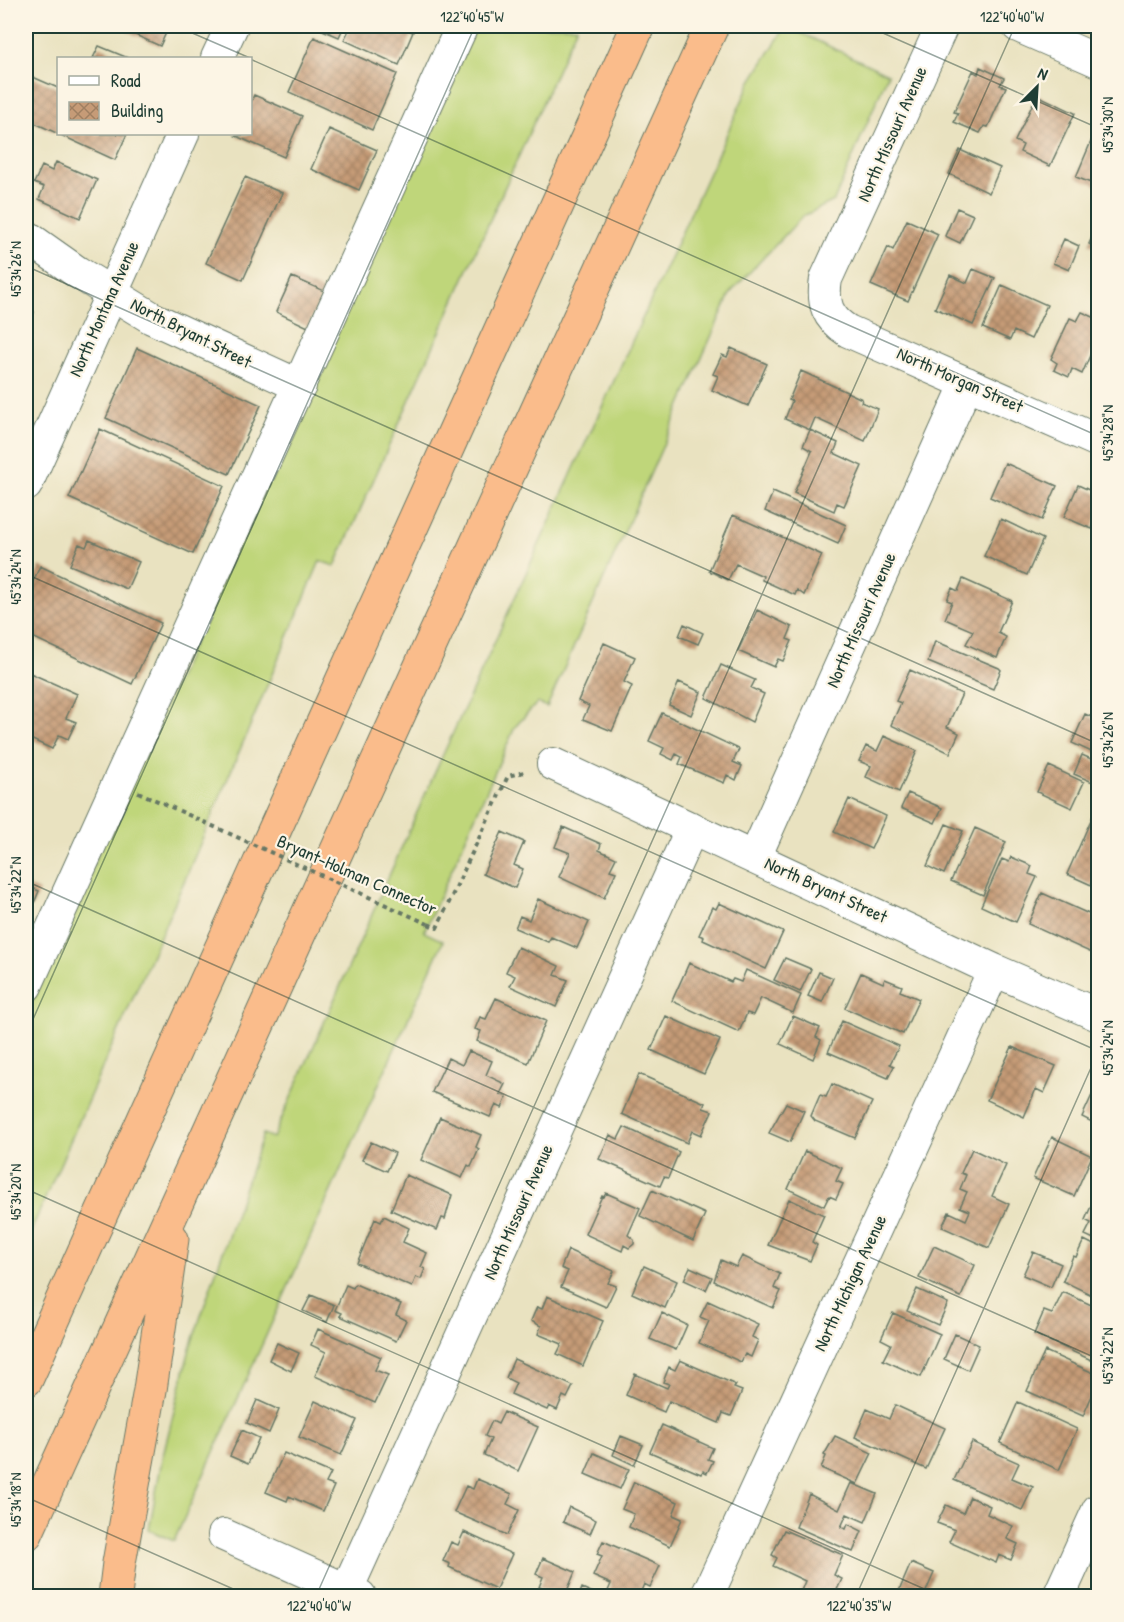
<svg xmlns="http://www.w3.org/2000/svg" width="1124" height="1622" viewBox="0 0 1124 1622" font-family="'Patrick Hand',sans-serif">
<defs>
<pattern id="building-cross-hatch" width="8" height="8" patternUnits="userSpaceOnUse" patternTransform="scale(1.5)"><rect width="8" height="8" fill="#c69b77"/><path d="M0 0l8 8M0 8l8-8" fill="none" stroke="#a08062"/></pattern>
</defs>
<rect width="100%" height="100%" fill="#fcf5e5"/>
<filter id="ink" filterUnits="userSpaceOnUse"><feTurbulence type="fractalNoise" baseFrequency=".0167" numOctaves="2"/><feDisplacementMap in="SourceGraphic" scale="12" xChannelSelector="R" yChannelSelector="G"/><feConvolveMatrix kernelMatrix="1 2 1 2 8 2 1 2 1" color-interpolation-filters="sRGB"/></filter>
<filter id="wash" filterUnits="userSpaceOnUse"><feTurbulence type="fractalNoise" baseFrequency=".008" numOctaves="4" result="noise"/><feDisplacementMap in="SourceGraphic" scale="24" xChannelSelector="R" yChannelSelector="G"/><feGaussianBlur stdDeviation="1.35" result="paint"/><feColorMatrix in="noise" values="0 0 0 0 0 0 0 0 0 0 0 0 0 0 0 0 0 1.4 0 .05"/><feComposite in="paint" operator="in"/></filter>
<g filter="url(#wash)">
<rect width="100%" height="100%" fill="#e9e2c0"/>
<path fill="#bfd67a" stroke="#6f8a57" stroke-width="1.5" d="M473 26H577L335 566 320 561 186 877 26 1242V1013Z
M786 26 888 74 834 201 803 216 731 292 547 707 537 703 515 727 424 932 443 941 174 1541 149 1530 162 1459 190 1348 263 1134 273 1138 431 781 751 81Z"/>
<g id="blocks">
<path fill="url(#building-cross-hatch)" d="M115 26H169L160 46Z
M313 26H344L339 37Z
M351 26H398L413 32 399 65 344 40Z
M314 37 397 74 372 130 289 92Z
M99 46 128 58H93Z
M980 67 1004 78 1000 85 1006 87 988 127 984 126 980 133 954 122 958 113 954 112 973 71 978 74Z
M26 74 58 88V134H127L115 160 26 119Z
M254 95 302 116 284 157 236 136 250 134V104Z
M1037 95 1075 113 1050 166 1020 152 1023 145 1015 141Z
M1098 125V186L1076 177Z
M329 129 377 150 359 190 311 169Z
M960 150 1000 168 989 193 949 174Z
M56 162 97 180 80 218 39 199 44 187 34 183 42 166 52 171Z
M245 177 282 193 243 280 206 263Z
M957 208 973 215 960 243 945 236Z
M907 220 938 234 908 301 871 285 888 247 893 250Z
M1098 223V249L1089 244Z
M1064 239 1079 246 1069 270 1053 263Z
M973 269 995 278 973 325 935 308 950 275 967 283Z
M292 277 324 291 308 327 276 312Z
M1002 285 1047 305 1031 339 1014 331 1010 340 983 328Z
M26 308 34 312 26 332Z
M1082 312 1098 319V337L1082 374 1072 369 1069 377 1054 370 1057 363 1051 359 1070 318 1077 321Z
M137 348 261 405 229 474 106 418Z
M731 348 767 364 748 406 712 390 718 376 713 374 722 355 727 357Z
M801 371 862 399 861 402 878 409 865 441 815 418 810 430 785 419 792 401 789 400Z
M100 429 224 486 193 554 69 498Z
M810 430 838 443 834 453 862 466 844 506 837 503 834 511 794 493 812 451 803 446Z
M1005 463 1057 486 1042 520 990 497Z
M1078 485 1098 494V515L1092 529 1064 517Z
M773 492 846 525 838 544 765 511Z
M733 515 822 555 804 595 797 590 795 595 762 580 763 576 736 564 728 580 709 571Z
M1001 519 1043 539 1027 575 984 556Z
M89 540 139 562 127 589 70 565 79 544 86 547Z
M40 566 161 623 132 684 26 634V597Z
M963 579 1012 601 998 633 1006 637 997 658 966 644 973 631 945 619 952 602 947 600 952 588 958 591Z
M757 610 792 627 787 639 792 641 783 661 778 659 774 667 738 651Z
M684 624 703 633 698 644 679 636Z
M935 641 999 668 1001 670 993 689 928 662Z
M604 643 635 657 624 682 632 686 612 731 583 719 589 706 578 701Z
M721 665 755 680 751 688 764 694 752 722 706 698Z
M910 670 962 694 947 727 959 733 950 753 891 725 901 703 896 701Z
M30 673 77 694 66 718 76 722 68 739 59 735 52 749 26 737V683Z
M679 682 701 692 691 715 669 705Z
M662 713 739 749 733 762 742 766 736 780 727 775 724 783 679 764 682 757 676 754 673 760 661 754 664 748 649 741Z
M1085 714 1098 720V755L1072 743Z
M884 736 917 751 899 792 866 777 871 766 859 761 866 746 877 751Z
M1082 755 1098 762 1097 784 1074 774Z
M1049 766 1084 782 1072 808 1037 792Z
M908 793 942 808 935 823 901 808Z
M849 799 886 816 871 849 834 832Z
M1098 804V888L1067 874Z
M946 824 963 831 944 874 927 866Z
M563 827 601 844 599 850 616 858 610 870 616 872 604 898 559 877 570 853 555 847Z
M975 828 1006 842 983 895 951 881Z
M502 832 524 842 514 865 523 869 515 888 483 874Z
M1011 857 1032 866 1029 874 1037 877 1016 922 981 906 1002 859 1009 862Z
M26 885 39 891 32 908 26 905Z
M1042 893 1098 918V943L1094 954 1028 924Z
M538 899 589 922 577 948 551 937 548 942 515 928 520 916 529 920Z
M719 903 783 932 766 969 703 940 704 937 699 935 712 907 716 909Z
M518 947 559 966 555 975 568 980 556 1007 510 986 515 976 506 972Z
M785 958 811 969 800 992 774 980Z
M689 963 731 982 733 979 741 982 746 970 801 995 793 1013 761 998 753 1015 747 1013 739 1032 672 1001Z
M819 972 833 978 822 1002 808 996Z
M861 973 883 983 885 979 902 986 900 991 919 999 903 1034 845 1008Z
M496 998 546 1021 528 1063 477 1041 481 1031 475 1029 480 1017 486 1019Z
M666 1016 720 1040 704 1074 651 1050Z
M793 1016 820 1028 816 1037 821 1040 813 1059 780 1044Z
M842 1021 899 1046 890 1064 894 1066 888 1078 828 1052Z
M1012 1047 1056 1066 1044 1093 1036 1089 1024 1117 987 1100Z
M469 1051 492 1061 486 1075 505 1084 500 1094 507 1097 502 1108 496 1105 490 1117 432 1092 448 1058 462 1065Z
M639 1074 705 1103 703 1108 712 1111 701 1135 692 1131 687 1143 622 1114Z
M832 1084 872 1102 855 1138 815 1121 811 1116 820 1095 826 1097Z
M1093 1093 1098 1096V1125L1082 1117Z
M786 1103 804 1111 790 1142 769 1133Z
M440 1117 481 1135 476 1147 479 1149 471 1167 468 1165 462 1178 421 1160Z
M624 1127 679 1152 668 1178 664 1177 660 1186 599 1159 610 1135 618 1139Z
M1052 1137 1092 1156 1074 1196 1033 1178Z
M371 1142 395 1153 387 1171 362 1160Z
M972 1149 1006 1165 992 1196 1009 1204 989 1248 942 1227 949 1212 966 1220 970 1211 960 1207 967 1192 960 1189 966 1175 961 1173Z
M805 1151 842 1168 836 1181 843 1184 836 1199 829 1196 824 1206 788 1189Z
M406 1175 452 1195 445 1219 442 1218 437 1230 391 1210Z
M652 1190 705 1214 693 1241 640 1216Z
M606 1193 640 1208 628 1235 634 1240V1244L629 1248 624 1245 622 1251 585 1234 602 1196 604 1197Z
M1096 1195 1098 1197V1241L1085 1235 1091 1223 1085 1220Z
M789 1199 824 1215 812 1242 817 1245 810 1261 768 1245Z
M384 1216 409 1228 403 1242 427 1253 421 1267 425 1269 421 1279 416 1277 412 1287 357 1263 375 1219 381 1222Z
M1084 1240 1098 1247V1298L1063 1281 1073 1256 1076 1257Z
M934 1246 975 1265 961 1297 919 1278Z
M568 1250 614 1271 608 1283 616 1286 606 1307 561 1287 568 1271 561 1268Z
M1033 1252 1061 1264 1051 1287 1023 1275Z
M742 1256 780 1274 774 1288 781 1291 773 1308 714 1281 721 1260 736 1267Z
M644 1266 677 1281 665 1308 632 1293Z
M690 1267 712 1277 706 1290 684 1280Z
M355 1284 401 1304 396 1315 406 1320 396 1341 340 1316 342 1313 335 1310 346 1285 353 1288Z
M917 1289 948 1303 938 1325 907 1311Z
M1063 1292 1098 1308V1363L1034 1334 1044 1311 1052 1314Z
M311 1295 334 1305 327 1322 303 1311Z
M547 1296 603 1321 583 1366 557 1354 562 1344 538 1334 541 1326 531 1321 537 1307 542 1309Z
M708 1301 758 1324 752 1337 758 1340 751 1357 745 1354 741 1362 699 1343 709 1321 700 1317Z
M662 1313 687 1325 676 1350 650 1339Z
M893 1313 940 1334 921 1377 883 1360 891 1344 881 1339Z
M318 1329 381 1357 375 1370 388 1375 375 1403 315 1376 326 1352 311 1345Z
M955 1334 979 1345 968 1370 944 1359Z
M277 1343 299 1353 291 1371 269 1360Z
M1045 1351 1098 1375V1382L1083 1416 1027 1391Z
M514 1359 573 1386 567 1398 563 1396 557 1410 549 1406 547 1410 511 1394 516 1383 506 1378Z
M680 1360 736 1385 734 1388 742 1391 731 1416 723 1413 719 1423 669 1401 664 1412 626 1395 635 1374 667 1388 669 1384 663 1382 669 1367 675 1370Z
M257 1400 279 1410 269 1433 247 1423Z
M315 1401 357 1420 341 1455 299 1437Z
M1018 1402 1077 1429 1059 1470 1000 1443Z
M895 1405 945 1428 926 1469 855 1437 867 1409 889 1419Z
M504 1412 538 1427 518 1471 484 1455 491 1439 485 1436 492 1421 498 1424Z
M662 1425 713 1448 708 1459 713 1461 707 1473 703 1471 701 1474 650 1452Z
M242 1430 259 1438 248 1464 230 1456Z
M621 1436 643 1445 634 1465 613 1455Z
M835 1436 872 1453 857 1484 821 1468 826 1456 824 1455Z
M972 1442 1019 1463 1012 1478 1033 1487 1022 1510 954 1480Z
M284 1453 331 1473 326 1483 334 1486 323 1511 289 1496 287 1501 266 1492Z
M594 1453 629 1469 620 1489 585 1474Z
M477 1479 512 1494 507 1504 519 1510 507 1535 454 1512 466 1486 473 1489Z
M634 1482 678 1502 673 1515 682 1519 670 1546 629 1527 634 1514 622 1509Z
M851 1483 877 1494 865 1522 847 1514 841 1527 846 1529 848 1524 862 1531 853 1552 796 1527 809 1494 839 1510Z
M970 1497 990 1506 987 1514 1013 1526 1007 1539 1018 1544 1011 1560 999 1555 996 1563 949 1542 955 1530 937 1523 946 1505 963 1513Z
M569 1507 596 1520 590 1534 563 1522Z
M784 1530 843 1555 834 1575 842 1579 834 1596H799L805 1581 773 1566 777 1558 772 1555Z
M464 1532 512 1554 496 1589 449 1567 450 1564 443 1561 451 1542 458 1545Z
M603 1541 660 1566 650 1587 644 1584 639 1596H620L608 1591 611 1584 593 1576 602 1556 597 1554Z
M543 1558 575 1572 565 1596 539 1587 543 1577 536 1574Z
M911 1563 934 1573 924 1596H910L899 1591Z
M582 1588 600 1596H579Z"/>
</g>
</g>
<g filter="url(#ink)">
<use href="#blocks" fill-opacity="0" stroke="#667765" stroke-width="1.5"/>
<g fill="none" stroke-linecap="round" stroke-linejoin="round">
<g stroke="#667765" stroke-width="34">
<path id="minor" d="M942 26 826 279C822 303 827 318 848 331L1098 441
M1018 26 1098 61
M217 58 232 26
M26 236 77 272 152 318 300 386
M26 485 183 134
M553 764 994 970 1098 1015
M755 857 967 383
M26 986 462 26
M224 1535 360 1596
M344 1596 692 828
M707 1596 994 970
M1059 1596 1098 1510"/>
</g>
<g stroke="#667765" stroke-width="35">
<path id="highway" d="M26 1380 638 26
M26 1534 712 26
M115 1596 119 1563 150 1390 172 1239"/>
</g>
<path stroke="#667765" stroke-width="4" stroke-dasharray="4.5 4.5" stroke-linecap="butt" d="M428 924 437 928 508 776 524 772"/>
<use href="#minor" stroke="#fff" stroke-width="32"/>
<use href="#highway" stroke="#fabc8b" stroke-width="33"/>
<path stroke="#667765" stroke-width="4" stroke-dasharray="4.5 4.5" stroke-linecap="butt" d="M138 792 428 924"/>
</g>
</g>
<path fill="none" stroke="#1f3d34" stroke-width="1.5" stroke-opacity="0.45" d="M176 26 250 58M867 26 1098 128M250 59 1098 436M26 266 1098 744M26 574 1098 1051M26 881 1098 1359M26 1035 475 26M26 1189 940 1596M26 1497 249 1596M316 1596 1015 26M856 1596 1098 1052"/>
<g text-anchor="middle" stroke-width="4.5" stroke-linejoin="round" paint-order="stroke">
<g font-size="18" fill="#1f3d34" stroke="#fcf5e5">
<text transform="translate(892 134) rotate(-66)" y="6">North Missouri Avenue</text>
<text transform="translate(104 309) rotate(-66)" y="6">North Montana Avenue</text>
<text transform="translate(191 333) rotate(27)" y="6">North Bryant Street</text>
<text transform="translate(960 380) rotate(24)" y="6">North Morgan Street</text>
<text transform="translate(861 620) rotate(-66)" y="6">North Missouri Avenue</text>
<text transform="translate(357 875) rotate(24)" y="6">Bryant-Holman Connector</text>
<text transform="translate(826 890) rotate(25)" y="6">North Bryant Street</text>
<text transform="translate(518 1212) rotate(-66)" y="6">North Missouri Avenue</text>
<text transform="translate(850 1283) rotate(-65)" y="6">North Michigan Avenue</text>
</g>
</g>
<rect width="1124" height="1622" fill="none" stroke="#fcf5e5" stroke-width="66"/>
<rect x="57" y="57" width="195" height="78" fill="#fcf5e5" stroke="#a4ab9e" stroke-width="1.5"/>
<rect x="69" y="76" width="30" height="9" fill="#ffffff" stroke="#a4ab9e" stroke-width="1.5"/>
<text x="111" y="87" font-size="18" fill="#1f3d34">Road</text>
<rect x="69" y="102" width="30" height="18" fill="url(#building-cross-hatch)" stroke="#a4ab9e" stroke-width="1.5"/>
<text x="111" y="117" font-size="18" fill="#1f3d34">Building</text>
<g transform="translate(1037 87) rotate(24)" stroke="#fcf5e5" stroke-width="4.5" paint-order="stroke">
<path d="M0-4.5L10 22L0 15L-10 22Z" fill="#1f3d34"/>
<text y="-9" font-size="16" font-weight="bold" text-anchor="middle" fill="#1f3d34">N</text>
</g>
<rect x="33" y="33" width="1058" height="1556" fill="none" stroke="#1f3d34" stroke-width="2"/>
<g font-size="15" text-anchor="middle" fill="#1f3d34">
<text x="472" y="22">122°40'45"W</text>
<text x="1012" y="22">122°40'40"W</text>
<text transform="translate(1108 125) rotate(-90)" y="5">45°34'30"N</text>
<text transform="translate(16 269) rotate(-90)" y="5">45°34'26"N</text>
<text transform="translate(1108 433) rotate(-90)" y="5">45°34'28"N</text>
<text transform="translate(16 577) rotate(-90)" y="5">45°34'24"N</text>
<text transform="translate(1108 740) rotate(-90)" y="5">45°34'26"N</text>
<text transform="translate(16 885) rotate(-90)" y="5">45°34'22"N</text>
<text transform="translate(1108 1048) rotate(-90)" y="5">45°34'24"N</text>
<text transform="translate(16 1192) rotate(-90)" y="5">45°34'20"N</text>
<text transform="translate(1108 1356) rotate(-90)" y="5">45°34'22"N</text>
<text transform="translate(16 1500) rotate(-90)" y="5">45°34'18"N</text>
<text x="319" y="1611">122°40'40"W</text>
<text x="859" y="1611">122°40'35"W</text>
</g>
</svg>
